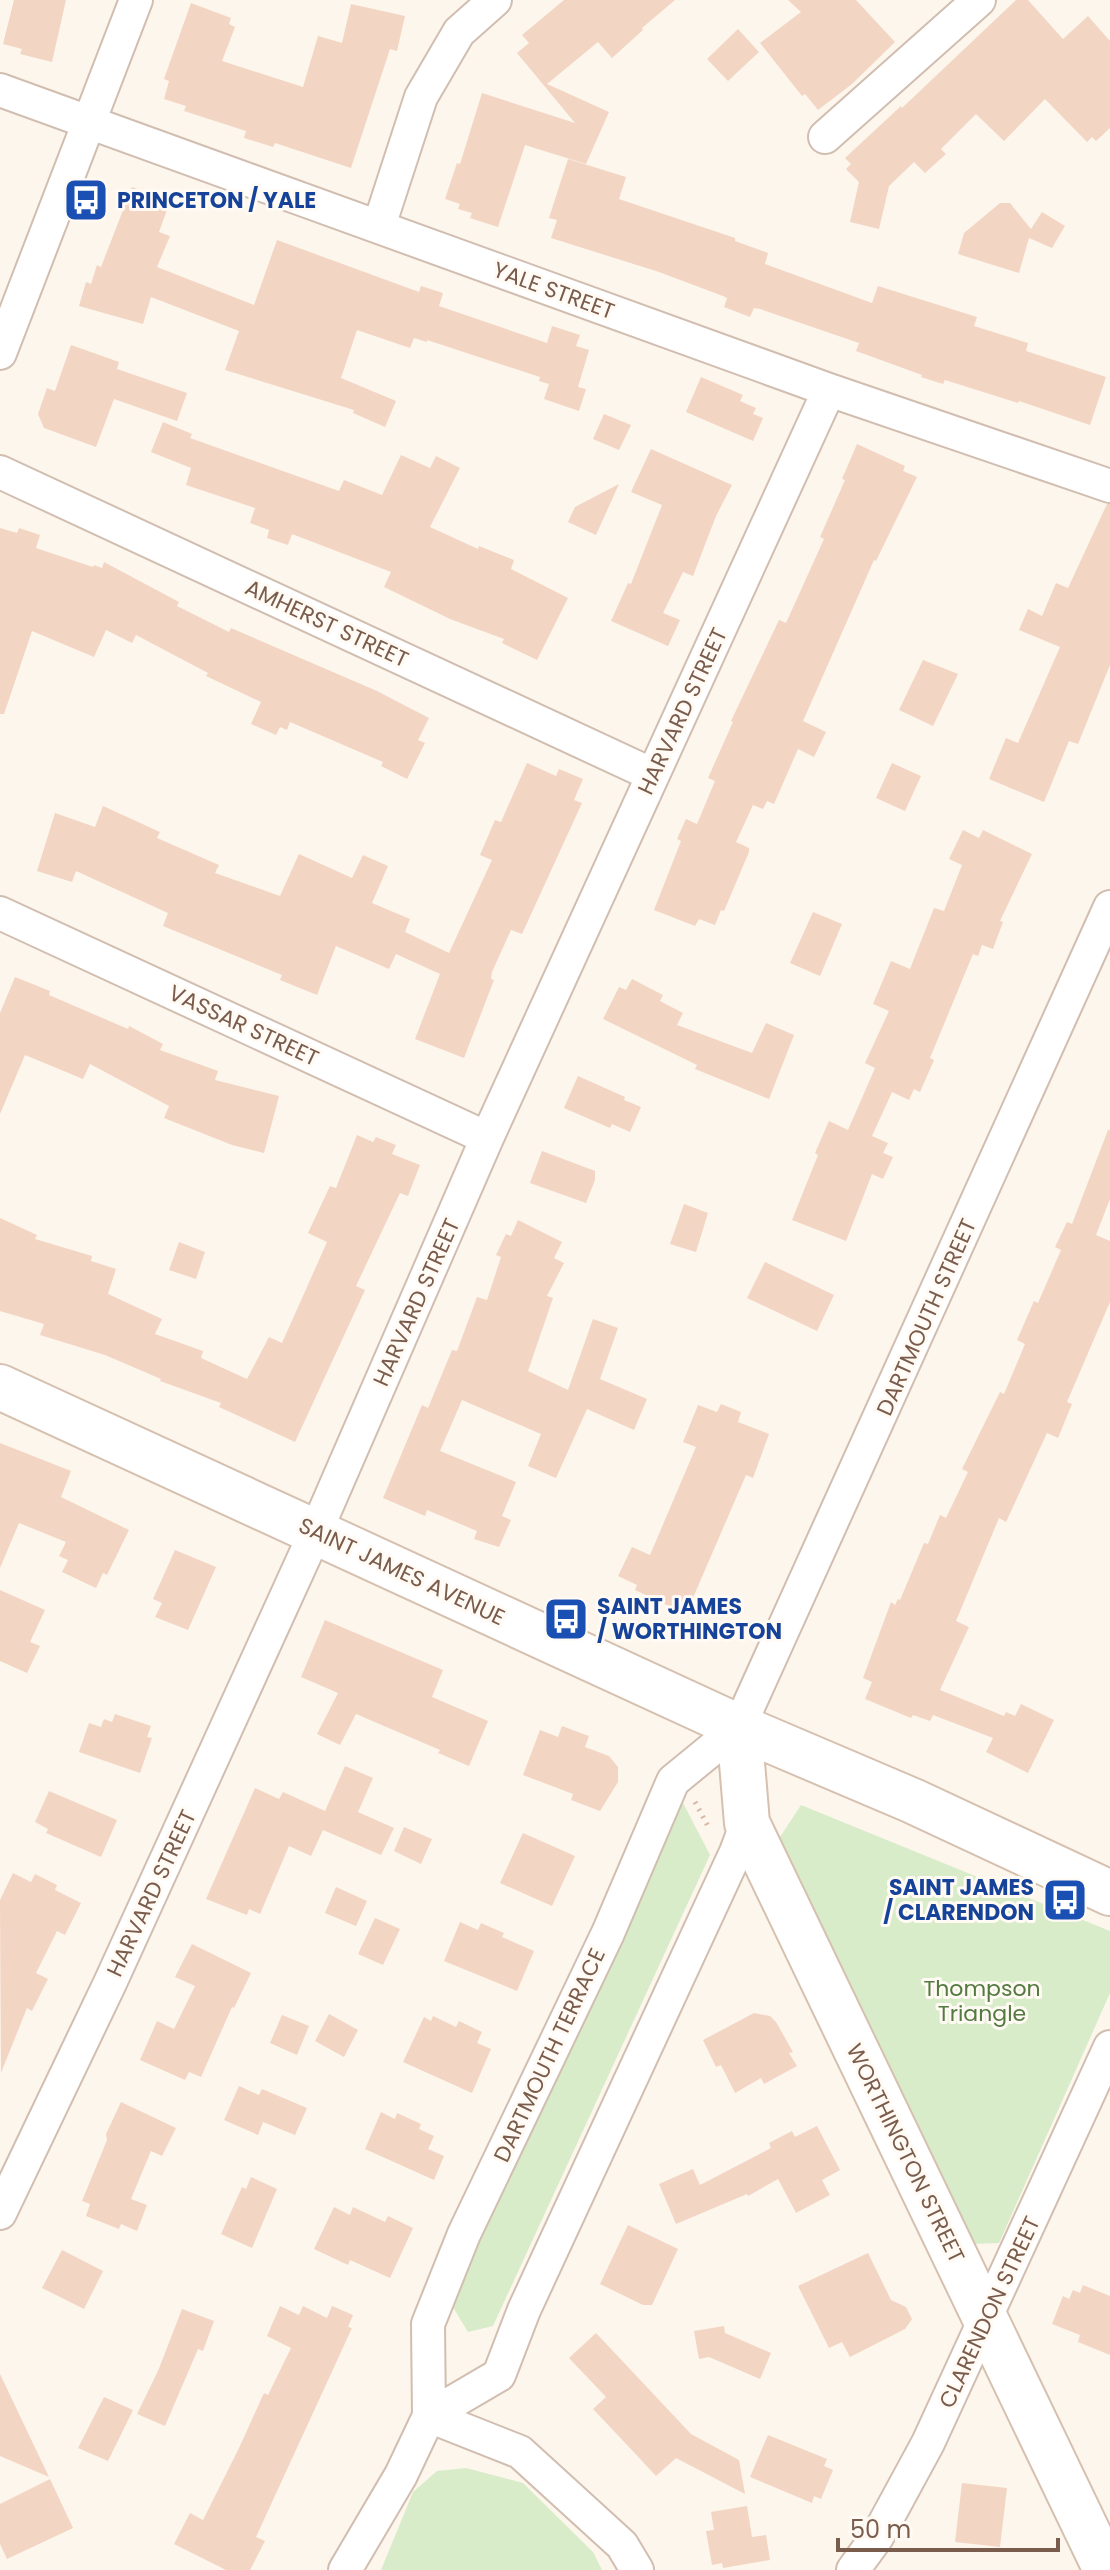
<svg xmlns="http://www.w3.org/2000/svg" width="1110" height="2570" viewBox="0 0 1110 2570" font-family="Poppins,sans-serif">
<rect width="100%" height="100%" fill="#fdf6ec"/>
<path fill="#d8ecc9" d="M681 1799 710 1855 493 2326 468 2332 451 2304Z
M801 1805 1110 1931V1993L999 2243 972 2244 778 1840Z
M466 2468 523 2483 593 2552 602 2570H381L413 2492 437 2471Z"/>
<path fill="#f3d5c3" d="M14 0H66L52 62 20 54 22 49 3 44Z
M564 0H675L642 28 643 30 612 58 598 42 547 84 609 112 586 164 525 145 498 227 470 218 472 213 458 209 460 204 445 199 457 163 460 164 482 93 575 123 517 53 529 43 522 35Z
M788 0H856L895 42 852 84 818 110 805 94 802 96 760 43 801 12Z
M1016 0H1028L1063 39 1088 16 1110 41V128L1096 141 1092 137 1087 142 1045 99 1004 141 976 114 941 149 946 154 925 173 914 162 889 186 879 229 850 222 859 182 846 169 851 164 845 158 901 106 902 108Z
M191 3 231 18 229 24 235 27 222 61 303 87 318 36 342 43 351 4 405 16 397 51 390 49 351 168 275 143 273 147 244 138 246 131 184 111 186 106 164 99 169 81 164 79Z
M738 29 759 52 728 81 707 59Z
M568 159 626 177 619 199 735 238V241L768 253 765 264 872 303 878 286 977 317 974 326 1028 343 1026 351 1106 377 1090 425 1019 401 1018 403 945 380 943 384 921 377 922 375 856 351 859 343 760 309 754 308 750 317 724 307 727 298 723 296 659 272 551 238 557 220 549 218Z
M132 187 154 195 152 201 168 207 159 232 170 236 157 267 254 305 277 240 419 292 421 286 443 293 439 306 547 343 552 326 580 335 576 346 589 350 578 387 586 389 579 411 544 399 549 384 539 381 540 377 427 340V342L414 338 410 348 357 330 341 378 396 401 385 427 353 413 354 410 225 370 239 331 151 297 143 324 79 306 86 282 91 284 97 265 101 267Z
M1000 203H1010L1031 229 1042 212 1065 226 1052 248 1029 238 1019 273 958 254 964 233Z
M71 345 119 362 117 369 187 393 177 421 114 399 96 447 44 428 38 414 47 388 55 391Z
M701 377 743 395 740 401 756 408 753 414 763 418 753 441 686 412Z
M604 414 631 425 619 450 593 439Z
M163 422 192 434 190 438 339 491 344 480 382 495 401 455 430 468 436 456 460 468 430 527 478 549 479 546 514 560 511 569 568 598 537 660 502 643 504 639 450 619 384 587 391 572 292 534 288 545 267 538 269 530 250 523 255 508 186 485 191 468 151 452Z
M857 444 905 466 903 471 917 477 876 561 874 560 803 721 826 732 814 757 798 749 774 804 767 801 763 809 753 805 736 842 749 848V852L724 911 721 910 715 925 699 919 695 926 654 910 681 841 677 839 686 819 697 824 715 781 708 778 733 722 731 721 779 620 786 623 824 539 820 537 845 480 842 479Z
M651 449 732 485 716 516 693 576 683 572 663 613 680 620 668 646 611 621 628 583 631 584 662 505 631 492Z
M619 484 596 535 568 522 575 507Z
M1107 504H1110V665L1078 744 1069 741 1044 802 989 779 1006 738 1018 743 1060 647 1019 630 1028 609 1042 616 1056 583 1068 588Z
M0 528 17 533 19 528 40 535 36 548 93 567 94 565 102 568 104 562 179 602 177 606 229 632 231 628 377 691 429 718 418 740 425 743 407 779 381 766 383 762 290 722 287 730 280 727 276 735 251 724 261 702 206 676 208 673 136 635 132 643 106 630 94 657 32 631 4 714H0Z
M923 660 958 674 933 726 899 710Z
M527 763 556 776 559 769 583 779 574 800 582 803 522 934 511 930 492 972 491 979 494 980 464 1058 415 1039 440 974 396 954 389 969 336 946 317 995 280 980 282 975 163 926 168 913 76 871 72 882 37 871 55 813 95 827 103 806 160 832 157 838 219 865 215 873 280 896 299 854 352 878 363 855 388 866 372 903 410 919 405 932 449 953 492 860 480 855 495 820 501 822Z
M892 763 921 776 905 811 876 798Z
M963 830 979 838 983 830 1032 854 1000 921 1003 922 993 949 982 945 978 956 973 954 930 1058 934 1060 920 1092 914 1089 909 1100 892 1092 872 1136 888 1143 883 1153 893 1157 883 1179 872 1174 846 1241 792 1220 818 1155 815 1153 829 1121 848 1130 875 1068 865 1063 889 1011 873 1004 891 961 910 969 934 908 944 911 962 865 949 859Z
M813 912 842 924 820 976 790 963Z
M15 977 50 991 49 995 128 1029 129 1026 163 1044 160 1050 218 1071 215 1080 279 1096 264 1153 232 1145 164 1118 169 1106 90 1064 83 1079 25 1055 0 1114V1013Z
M632 979 663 995 660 1001 683 1013 677 1025 752 1053 766 1023 794 1035 769 1099 695 1069 697 1065 603 1019 619 987 626 990Z
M578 1076 625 1097 624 1100 641 1107 630 1132 612 1124 610 1128 564 1108Z
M1108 1130H1110V1199L1096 1235 1110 1241V1302L1067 1402 1072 1404 1058 1438 1047 1433 1006 1522 999 1518 956 1621 969 1627 940 1690 1004 1716 1006 1712 1015 1716 1021 1704 1054 1720 1028 1773 986 1752 993 1738 933 1715 930 1721 913 1715 911 1718 865 1699 872 1682 863 1678 891 1602 895 1605 898 1599 900 1600 924 1543 928 1544 940 1515 946 1518 968 1472 962 1469 1000 1392 1004 1394 1025 1344 1017 1340 1034 1301 1038 1303 1061 1250 1055 1247 1067 1222 1072 1224Z
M357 1135 373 1142 376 1137 396 1145 392 1154 420 1165 408 1196 400 1193 356 1286 365 1290 295 1442 219 1407 221 1403 160 1381 161 1379 105 1355 40 1335 44 1324 0 1311V1218L37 1235 35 1239 92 1256 91 1261 116 1269 108 1294 162 1319 155 1334 203 1351 201 1358 247 1379 269 1337 282 1343 327 1242 308 1233 330 1186 336 1188Z
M542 1151 595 1171V1180L586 1203 530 1183Z
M684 1204 708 1213 696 1252 670 1244Z
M518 1220 562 1242 554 1258 564 1263 547 1296 553 1298 528 1371 568 1390 593 1319 618 1328 600 1379 647 1399 634 1430 587 1409 556 1478 528 1466 541 1434 462 1400 440 1451 516 1482 502 1516 511 1520 499 1547 474 1539 477 1531 427 1510 425 1516 383 1498 422 1405 428 1408 452 1350 457 1351 477 1297 487 1300 501 1257 496 1255 506 1234 511 1236Z
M179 1242 205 1252 196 1279 169 1270Z
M765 1262 834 1295 817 1331 747 1298Z
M721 1404 741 1412 738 1422 769 1434 753 1478 746 1475 686 1614 635 1590 637 1585 618 1576 632 1547 650 1555 696 1447 683 1442 698 1405 717 1412Z
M0 1443 71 1471 61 1497 129 1530 107 1575 103 1573 96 1588 62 1572 68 1560 59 1556 66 1542 19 1523 0 1568Z
M175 1550 216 1567 188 1630 155 1617 162 1603 153 1599Z
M0 1590 45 1610 30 1642 40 1646 27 1673 0 1661Z
M325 1620 443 1670 432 1697 488 1721 469 1766 438 1753 440 1750 356 1714 340 1745 317 1734 338 1693 301 1677Z
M115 1714 151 1726 147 1737 152 1738 140 1773 79 1752 89 1723 101 1727 104 1719 112 1722Z
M562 1726 589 1736 585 1747 609 1756 618 1767V1782L600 1811 571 1800 573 1794 523 1775 540 1730 558 1737Z
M345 1766 373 1778 358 1812 394 1828 381 1855 323 1830 311 1856 289 1846 260 1914 249 1909 247 1915 206 1899 255 1788 279 1799 283 1792 325 1811Z
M49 1791 117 1820 101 1857 46 1833 48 1829 35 1822Z
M404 1827 432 1839 421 1864 394 1851Z
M523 1833 575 1856 552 1906 500 1883Z
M13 1873 31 1882 35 1874 57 1885 55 1890 81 1903 65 1935 57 1931 36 1973 48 1979 32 2011 27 2008 1 2073 0 1900Z
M336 1887 367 1901 356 1926 325 1913Z
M375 1918 400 1929 383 1965 358 1954Z
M460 1922 478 1930 481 1923 504 1933 502 1937 534 1951 517 1991 444 1961Z
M192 1944 251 1973 234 2008 232 2007 201 2077 189 2072 185 2080 140 2060 157 2021 174 2029 195 1986 175 1977Z
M754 2013 770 2016 776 2022 793 2052 789 2053 797 2066 764 2084 761 2078 735 2093 721 2065 716 2067 703 2040Z
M329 2014 358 2030 344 2057 315 2041Z
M282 2015 309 2026 297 2055 270 2043Z
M433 2016 456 2027 459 2021 482 2032 477 2043 491 2049 472 2093 403 2062 424 2017 431 2021Z
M239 2086 259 2095 262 2089 307 2108 295 2135 263 2122 258 2135 224 2120Z
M121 2102 176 2128 162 2156 151 2151 131 2199 147 2205 137 2231 121 2224 119 2229 86 2216 90 2204 82 2201 107 2140 106 2134Z
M381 2112 395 2119 397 2113 421 2124 419 2129 434 2136 428 2149 444 2156 434 2180 365 2149Z
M817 2126 840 2170 822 2180 830 2195 796 2213 778 2179 748 2196 747 2194 676 2224 659 2184 693 2169 700 2185 771 2148 769 2143 792 2131 795 2137Z
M251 2177 277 2189 252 2248 221 2234 242 2187 246 2189Z
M334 2207 350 2215 353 2207 385 2222 388 2216 413 2228 390 2278 350 2260 348 2265 314 2249Z
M628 2225 678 2249 652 2305H643L600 2284Z
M62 2250 103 2271 84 2309 42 2288Z
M868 2253 891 2300 906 2307 912 2319 905 2329 850 2357 842 2342 829 2348 798 2286Z
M1083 2285 1110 2296V2355L1078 2342 1080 2335 1052 2324 1063 2296 1069 2299 1073 2290 1080 2293Z
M280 2306 299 2315 303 2306 327 2318 332 2306 353 2315 348 2327 352 2328 256 2537 265 2541 250 2570H226L174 2544 190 2513 203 2520 239 2448 264 2393 268 2395 291 2348 267 2336Z
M182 2309 214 2321 203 2351 198 2349 165 2426 137 2414 158 2371Z
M724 2326 725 2333 771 2353 760 2379 709 2357 699 2359 694 2331Z
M596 2333 691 2434 739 2460 745 2494 676 2458 656 2476 629 2447 593 2409 606 2397 569 2358Z
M0 2374 49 2477 0 2456Z
M104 2397 133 2410 108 2461 78 2448Z
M768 2435 827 2459 824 2466 833 2470 821 2499 814 2496 812 2503 750 2477Z
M50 2479 73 2528 7 2559 0 2544V2504Z
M962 2483 1007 2488 1000 2547 955 2542Z
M747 2506 752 2537 766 2535 770 2560 723 2568 722 2563 712 2565 706 2531 714 2530 711 2512Z"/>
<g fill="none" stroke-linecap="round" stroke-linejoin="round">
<g stroke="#d1beb0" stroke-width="36">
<path id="minor" d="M0 90 829 390 1110 486
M825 137 979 0
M379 226 421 97 459 32 495 0
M0 353 136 0
M0 472 653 775
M0 913 487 1138
M0 2213 110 1983 316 1531 487 1138 829 390
M429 2416 499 2375 524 2310 736 1852 747 1823
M429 2416 520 2452 622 2545 637 2570
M345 2570 401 2475 429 2416 428 2324 464 2234 608 1933 673 1781 739 1727 1110 907
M853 2570 877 2537 928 2443 1110 2047"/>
</g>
<g stroke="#d6c0b0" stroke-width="48">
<path id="secondary" d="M0 1387 739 1727 913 1801 1110 1893
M739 1727 747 1823 1106 2570"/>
</g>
<path stroke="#d9b8a5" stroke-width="5" stroke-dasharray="2 6" stroke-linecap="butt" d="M695 1802 709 1828"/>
<use href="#minor" stroke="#fff" stroke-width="32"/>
<use href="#secondary" stroke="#fff" stroke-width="44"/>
</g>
<defs>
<g id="bus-square" transform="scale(2.3)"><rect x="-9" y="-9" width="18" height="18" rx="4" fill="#1a4fb4" stroke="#fffaf3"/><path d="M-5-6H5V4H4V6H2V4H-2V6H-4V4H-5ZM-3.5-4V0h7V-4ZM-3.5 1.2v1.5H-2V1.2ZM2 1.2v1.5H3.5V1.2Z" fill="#fff"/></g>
</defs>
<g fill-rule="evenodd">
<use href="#bus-square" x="86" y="200"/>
<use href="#bus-square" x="566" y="1619"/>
<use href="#bus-square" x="1065" y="1900"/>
</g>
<g text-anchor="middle" stroke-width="6" stroke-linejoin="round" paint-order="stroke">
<g font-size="22" font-weight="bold" fill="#164399" stroke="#fffaf3" text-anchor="start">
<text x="117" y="208">PRINCETON / YALE</text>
<text x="597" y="1614">SAINT JAMES<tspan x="597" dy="25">/ WORTHINGTON</tspan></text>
<text x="1034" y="1895" text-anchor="end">SAINT JAMES<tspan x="1034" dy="25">/ CLARENDON</tspan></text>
</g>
<g font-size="22" fill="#7a5c4d" stroke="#fffaf3">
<text transform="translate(554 290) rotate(20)" y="8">YALE STREET</text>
<text transform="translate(327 623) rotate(25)" y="8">AMHERST STREET</text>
<text transform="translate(682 711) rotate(-65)" y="8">HARVARD STREET</text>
<text transform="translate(244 1025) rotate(25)" y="8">VASSAR STREET</text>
<text transform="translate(416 1302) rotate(-66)" y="8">HARVARD STREET</text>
<text transform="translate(926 1317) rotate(-66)" y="8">DARTMOUTH STREET</text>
<text transform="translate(402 1571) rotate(25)" y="8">SAINT JAMES AVENUE</text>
<text transform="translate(151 1893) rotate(-65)" y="8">HARVARD STREET</text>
<text transform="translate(549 2055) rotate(-65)" y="8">DARTMOUTH TERRACE</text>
<text transform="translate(906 2153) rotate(64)" y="8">WORTHINGTON STREET</text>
<text transform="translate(989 2312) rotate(-65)" y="8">CLARENDON STREET</text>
</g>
<g font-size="22" fill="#537a41" stroke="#fffaf3">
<text x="982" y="1996">Thompson<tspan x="982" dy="25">Triangle</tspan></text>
</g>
</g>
<path d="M838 2538v12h220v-12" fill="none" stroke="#7a5c4d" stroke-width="4"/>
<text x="850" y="2538" font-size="24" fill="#7a5c4d" stroke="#fffaf3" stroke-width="6" paint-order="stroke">50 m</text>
</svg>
